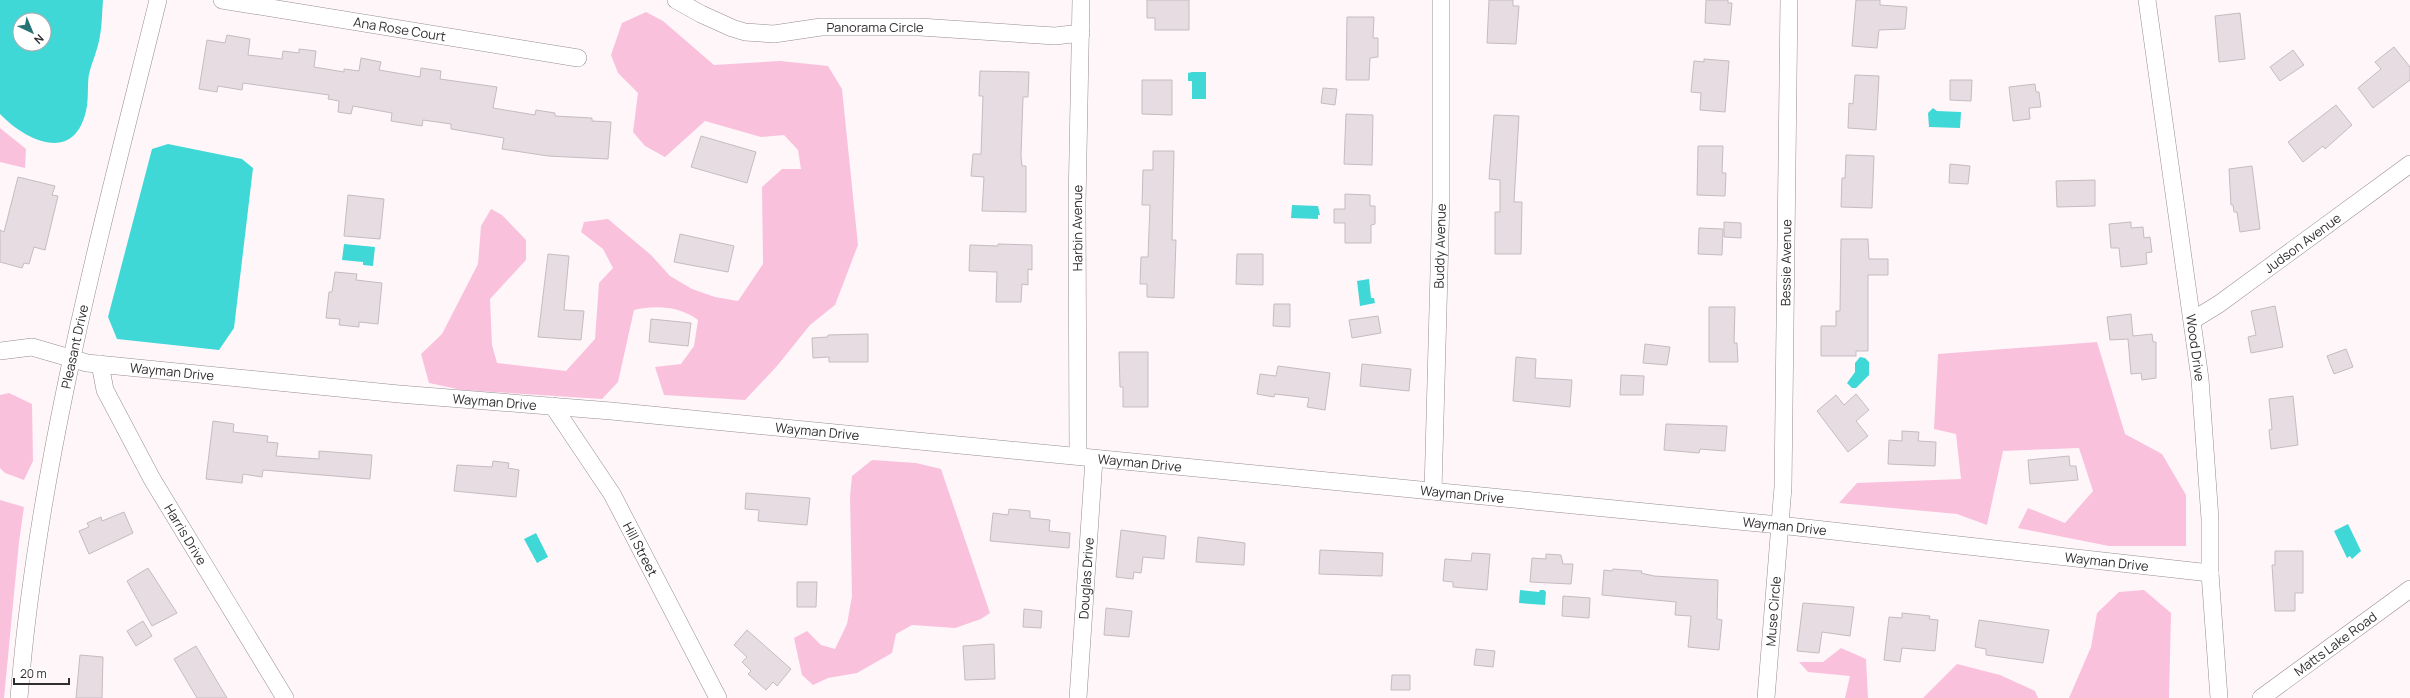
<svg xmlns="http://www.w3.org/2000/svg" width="2410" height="698" viewBox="0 0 2410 698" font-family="Manrope,sans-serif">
<rect width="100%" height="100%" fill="#fff6fa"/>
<path fill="#fac1dd" d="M646 12 663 21 714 65 780 61 828 66 842 89 858 245 835 305 810 325 777 366 745 400 664 395 655 367 681 364 694 346 698 320C680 306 655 305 634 310L618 382 602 399 462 390 429 383 421 354 442 334 478 264 481 226 491 209 502 215 526 240V260L490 299 492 345 497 363 566 371 595 339 599 283 613 268 603 249 581 232 584 222 608 219 651 255 670 276 692 289 715 297 738 301 763 264 762 187 782 169H801L798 150 784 135 761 137 705 121 665 157 645 146 633 132 638 93 618 73 611 55 622 23Z
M0 128 26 149 25 168 0 162Z
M2097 342 2125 434 2162 454 2186 495V546H2109L2018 528 2028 508 2065 523 2093 491 2079 448 2003 451 1987 525 1957 514 1839 503 1857 483 1961 479 1956 434 1934 429 1938 354Z
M9 393 32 404 33 461 24 480 5 473 0 468V395Z
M872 460 916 463 941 469 990 613 981 619 955 628 912 625 896 634 892 653 857 673 828 678 813 685 802 675 794 638 807 631 821 645 835 649 847 624 852 596 850 497 852 476Z
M0 500 24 507 19 542 4 698H0Z
M2144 590 2171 613 2169 698H2069L2091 647 2097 613 2119 592Z
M1841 648 1866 659 1868 698H1845L1850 676 1808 672 1799 662H1823Z
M1957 664 2000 675 2035 691 2038 698H1923Z"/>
<path fill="#3fd8d7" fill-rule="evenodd" d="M0 0H103C102 12 102 25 100 36 98 49 92 62 89 74 87 86 89 99 86 111 74 164 26 141 0 114ZM20 20H44V44H20Z
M1192 72H1206V99H1192V81H1188V73Z
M1933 108 1937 111 1961 112 1960 128 1929 127 1928 113Z
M168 144 242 159 253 168 234 328 219 350 117 339 108 317 152 149Z
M1292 205 1318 206 1320 215H1318V219L1291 218Z
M344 244 375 247 373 266 363 265V262L342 260Z
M1369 279 1371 298H1374L1375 303 1360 306 1357 281Z
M1860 357 1865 358 1869 362V375L1856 388H1852L1847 383 1855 372V363Z
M2348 524 2361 551 2352 559 2350 556 2347 558 2334 531Z
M536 533 548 557 537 563 524 539Z
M1520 590 1539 592 1540 590H1544L1546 592 1545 605 1519 603Z"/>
<path fill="#e6dce1" stroke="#c6bcc0" d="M1147 0H1189V30H1155V18H1147Z
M1489 0H1513V6H1519L1516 44 1487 43Z
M1706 0H1728V3H1732L1730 25 1705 23Z
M1856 0H1880V5L1907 7 1905 29 1879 30 1877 48 1852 46Z
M2240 13 2245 59 2219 62 2215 16Z
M1347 17H1374L1373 38H1378V57L1370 58 1369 80H1346Z
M227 35 250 39 248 55 282 59 283 51 299 53V49L316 51 314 67 344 72V69L359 71 361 58 381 62 379 70 420 77 421 68 441 71 440 79 497 87 493 108 535 115 536 110 555 113V116L592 118V121L611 122 608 159 548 156 502 149 504 138 451 129V124L423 120 422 126 391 121 392 113 353 106 351 114 338 112 339 101 328 99 329 95 243 83 242 90 218 86 217 92 199 89 207 40 225 43Z
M2394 47 2410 67V80L2373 108 2358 88 2381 69 2375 62Z
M2293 50 2304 65 2280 81 2270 67Z
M1704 59 1729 61 1725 112 1700 110 1701 93 1691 92 1694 61 1704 62Z
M980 71 1029 72 1028 97H1023L1021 156 1022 166H1026V212L982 211 984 177 971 176 973 154H981L983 96H979Z
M1855 75 1879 76 1876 130 1848 128 1849 103 1853 104Z
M1142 80H1172V115L1142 114Z
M1950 80H1972L1971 101 1950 100Z
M2035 84 2036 92H2039L2041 107 2029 108 2030 119 2013 121 2009 87Z
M1323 88 1337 89 1335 105 1321 103Z
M2336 105 2352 125 2325 149 2323 146 2303 162 2288 142Z
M1346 114 1373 115 1372 165 1344 164Z
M1494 115 1519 116 1514 202H1522L1521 254H1495V212H1500V180L1489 179Z
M701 136 756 152 747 183 691 167Z
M1698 146H1723L1722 173H1726L1725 196 1697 195Z
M1153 151H1174L1172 240H1176L1174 298 1147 297V284H1140L1141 257H1148L1150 205H1142L1143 170H1153Z
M1846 155 1874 156 1872 208 1841 207 1842 178H1845Z
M1950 164 1970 166 1968 184 1949 183Z
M2252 166 2260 229 2240 232 2237 212H2234L2233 205H2231L2229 169Z
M18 177 55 186 52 195 58 196 45 250 34 247 29 264 24 263 22 268 0 262V230L4 232Z
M2095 180V206L2057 207 2056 181Z
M1345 194 1370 195V206H1375V224L1371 225V243H1345V223H1334V209H1345Z
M348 195 384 199 380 239 344 236Z
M1724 222 1741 223V238L1724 237Z
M2131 222V228L2143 227 2144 238 2150 237 2152 252 2146 253 2147 264 2121 267 2119 248H2111L2109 224Z
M1699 228 1723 229 1722 255 1698 254Z
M680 234 734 246 728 272 674 262Z
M1841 239H1868L1869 259H1888V275H1868V351H1856V356H1821V326H1836V311H1840Z
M998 244 1032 245V270L1028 269V285L1022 284 1021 302H996L997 272 969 271 970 245 998 246Z
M548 254 569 256 564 310 584 311 581 340 538 337Z
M1237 254H1263V285L1236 284Z
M335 272 357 274 356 280 382 283 378 324 359 322V327L339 325 340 319 326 318 329 292H332Z
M1274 304H1290V327L1273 326Z
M2275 306 2283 347 2251 353 2248 337 2256 335 2251 311Z
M1709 307H1735L1734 343H1737L1738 362H1709Z
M2131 314 2133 336 2152 334 2153 342H2156V378L2142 380 2141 373 2131 374 2128 339 2110 340 2107 317Z
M1378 316 1381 333 1352 338 1349 320Z
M651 319 691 323 688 346 649 342Z
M868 334V362H829V357L813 358 812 338 828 337V335Z
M1645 344 1670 347 1667 365 1643 363Z
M2346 349 2353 367 2334 374 2327 356Z
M1119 352H1148V407H1123V387H1120Z
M1516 357 1536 359 1535 378 1572 380 1570 407 1513 401Z
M1362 364 1411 369 1409 391 1360 386Z
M1278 366 1330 373 1325 410 1307 407 1309 398 1275 394 1274 397 1257 394 1260 374 1276 376Z
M1621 375 1644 376 1643 395H1620Z
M1856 394 1869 410 1856 421 1868 436 1848 452 1817 411 1836 395 1844 405Z
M2293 396 2298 445 2271 449 2269 430 2272 429 2269 399Z
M213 421 234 424 233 432 268 436 267 442 278 443 276 456 319 459V451L372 455 370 479 263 470 262 477 243 474 242 483 206 479Z
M1666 424 1727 426 1725 451 1700 449 1699 453 1664 450Z
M1902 431 1919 432 1918 441 1936 442 1935 466 1888 464 1889 440 1902 441Z
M2069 456 2070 466H2076L2078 480 2030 484 2028 460Z
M493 461 509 463 508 468 519 470 516 497 454 491 457 465 492 467Z
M746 493 810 498 807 525 758 521 759 510 745 509Z
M1009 509 1030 511V518L1050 520 1049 531 1070 533 1069 548 990 541 993 513 1008 515Z
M124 512 133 533 89 554 79 531 89 527 87 523 101 517 102 521Z
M1121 530 1166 536 1164 559 1143 557 1141 573 1134 572 1133 579 1116 577Z
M1198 537 1245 543 1244 565 1196 562Z
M1320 550 1383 553 1382 576 1319 574Z
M2275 551H2303V593H2295V611H2275L2272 565H2275Z
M1472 553 1490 554 1487 590 1453 587V582L1443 581 1445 559 1471 561Z
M1546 554 1561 555 1563 564H1573L1571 584 1530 582 1532 558 1546 559Z
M148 568 177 613 152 626 127 581Z
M1613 569 1642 571 1641 573 1654 576 1718 580 1717 619 1722 620 1719 650 1688 647 1691 616 1675 615 1676 602 1602 595 1604 570 1612 571Z
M797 582H817L816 607H797Z
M1563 596 1590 598 1589 618 1562 616Z
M1803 603 1854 607 1850 636 1822 632 1819 653 1797 651Z
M1106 608 1132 611 1129 637 1104 635Z
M1024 609 1042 611 1041 628 1023 627Z
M1902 613 1930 616 1929 619 1938 620 1935 651 1902 648 1900 662 1884 660 1889 617 1902 618Z
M1979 620 2049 630 2043 663 1986 655V649L1975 647Z
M143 621 152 636 136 646 127 631Z
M747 630 791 669 777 686 773 682 766 690 748 674 751 671 742 662 747 657 734 645Z
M994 644 995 679 965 680 963 646Z
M196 646 227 698H197L174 659Z
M1476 649 1495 651 1493 667 1474 665Z
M80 655 103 657 102 698H76Z
M1392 675H1410V690H1391Z"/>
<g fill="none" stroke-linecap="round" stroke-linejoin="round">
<g stroke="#968d91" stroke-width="18">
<g id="street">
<path id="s1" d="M222 0 578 58"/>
<path id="s2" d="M676 0 701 14 732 28 745 32 774 34 821 27H920L1055 36 1081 33"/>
<path id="s3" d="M2147 0 2200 379 2210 519V573L2219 698"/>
<path id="s4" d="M2193 320 2219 304 2410 164"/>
<path id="s5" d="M0 351 32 347 87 363 399 394 611 411 1779 525 2210 573"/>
<path id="s6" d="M100 364 105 390 152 479 285 698"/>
<path id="s7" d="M553 406 612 494 718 698"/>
<path id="s8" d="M1078 456 1077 204 1081 0"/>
<path id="s9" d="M1433 491 1441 199V0"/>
<path id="s10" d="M19 698C38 461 101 231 158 0"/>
<path id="s11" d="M1078 698 1094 459"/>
<path id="s12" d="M1766 698 1783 487 1789 0"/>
<path id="s13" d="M2261 698 2410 589"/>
</g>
</g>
<use href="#street" stroke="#fff" stroke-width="17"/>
</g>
<g text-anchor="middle" stroke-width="3" stroke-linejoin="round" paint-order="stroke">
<g font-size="13" fill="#312d2f" stroke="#fff">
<text dy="5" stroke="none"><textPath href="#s2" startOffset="207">Panorama Circle</textPath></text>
<text dy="5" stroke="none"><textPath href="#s1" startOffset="180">Ana Rose Court</textPath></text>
<text dy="5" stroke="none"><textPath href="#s8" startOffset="228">Harbin Avenue</textPath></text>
<text dy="5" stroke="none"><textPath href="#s4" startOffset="134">Judson Avenue</textPath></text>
<text dy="5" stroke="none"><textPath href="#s9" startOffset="245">Buddy Avenue</textPath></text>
<text dy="5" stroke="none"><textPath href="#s12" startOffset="436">Bessie Avenue</textPath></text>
<text dy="5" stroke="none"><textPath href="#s10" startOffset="356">Pleasant Drive</textPath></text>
<text dy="5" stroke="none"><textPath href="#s3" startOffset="351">Wood Drive</textPath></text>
<text dy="5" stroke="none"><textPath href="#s5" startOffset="175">Wayman Drive</textPath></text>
<text dy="5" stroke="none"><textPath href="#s5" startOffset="499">Wayman Drive</textPath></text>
<text dy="5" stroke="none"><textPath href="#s5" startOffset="823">Wayman Drive</textPath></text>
<text dy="5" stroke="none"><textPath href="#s5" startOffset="1147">Wayman Drive</textPath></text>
<text dy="5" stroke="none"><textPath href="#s5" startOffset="1471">Wayman Drive</textPath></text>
<text dy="5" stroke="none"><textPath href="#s5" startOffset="1795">Wayman Drive</textPath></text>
<text dy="5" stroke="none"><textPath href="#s6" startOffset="192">Harris Drive</textPath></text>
<text dy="5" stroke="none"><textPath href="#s7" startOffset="168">Hill Street</textPath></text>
<text dy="5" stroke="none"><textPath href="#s5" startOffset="2119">Wayman Drive</textPath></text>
<text dy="5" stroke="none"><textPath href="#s11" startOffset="120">Douglas Drive</textPath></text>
<text dy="5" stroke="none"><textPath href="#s12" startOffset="87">Muse Circle</textPath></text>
<text dy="5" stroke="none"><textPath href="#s13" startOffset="92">Matts Lake Road</textPath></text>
</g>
</g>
<g transform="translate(32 32) rotate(136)"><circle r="19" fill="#ffffff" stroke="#adabac"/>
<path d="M0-3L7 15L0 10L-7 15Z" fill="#277272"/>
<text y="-6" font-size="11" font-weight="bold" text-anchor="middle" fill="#312d2f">N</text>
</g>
<path d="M14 678v6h55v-6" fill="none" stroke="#312d2f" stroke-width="2"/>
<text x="20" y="678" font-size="12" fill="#312d2f" stroke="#ffffff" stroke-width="3" paint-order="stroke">20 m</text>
</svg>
